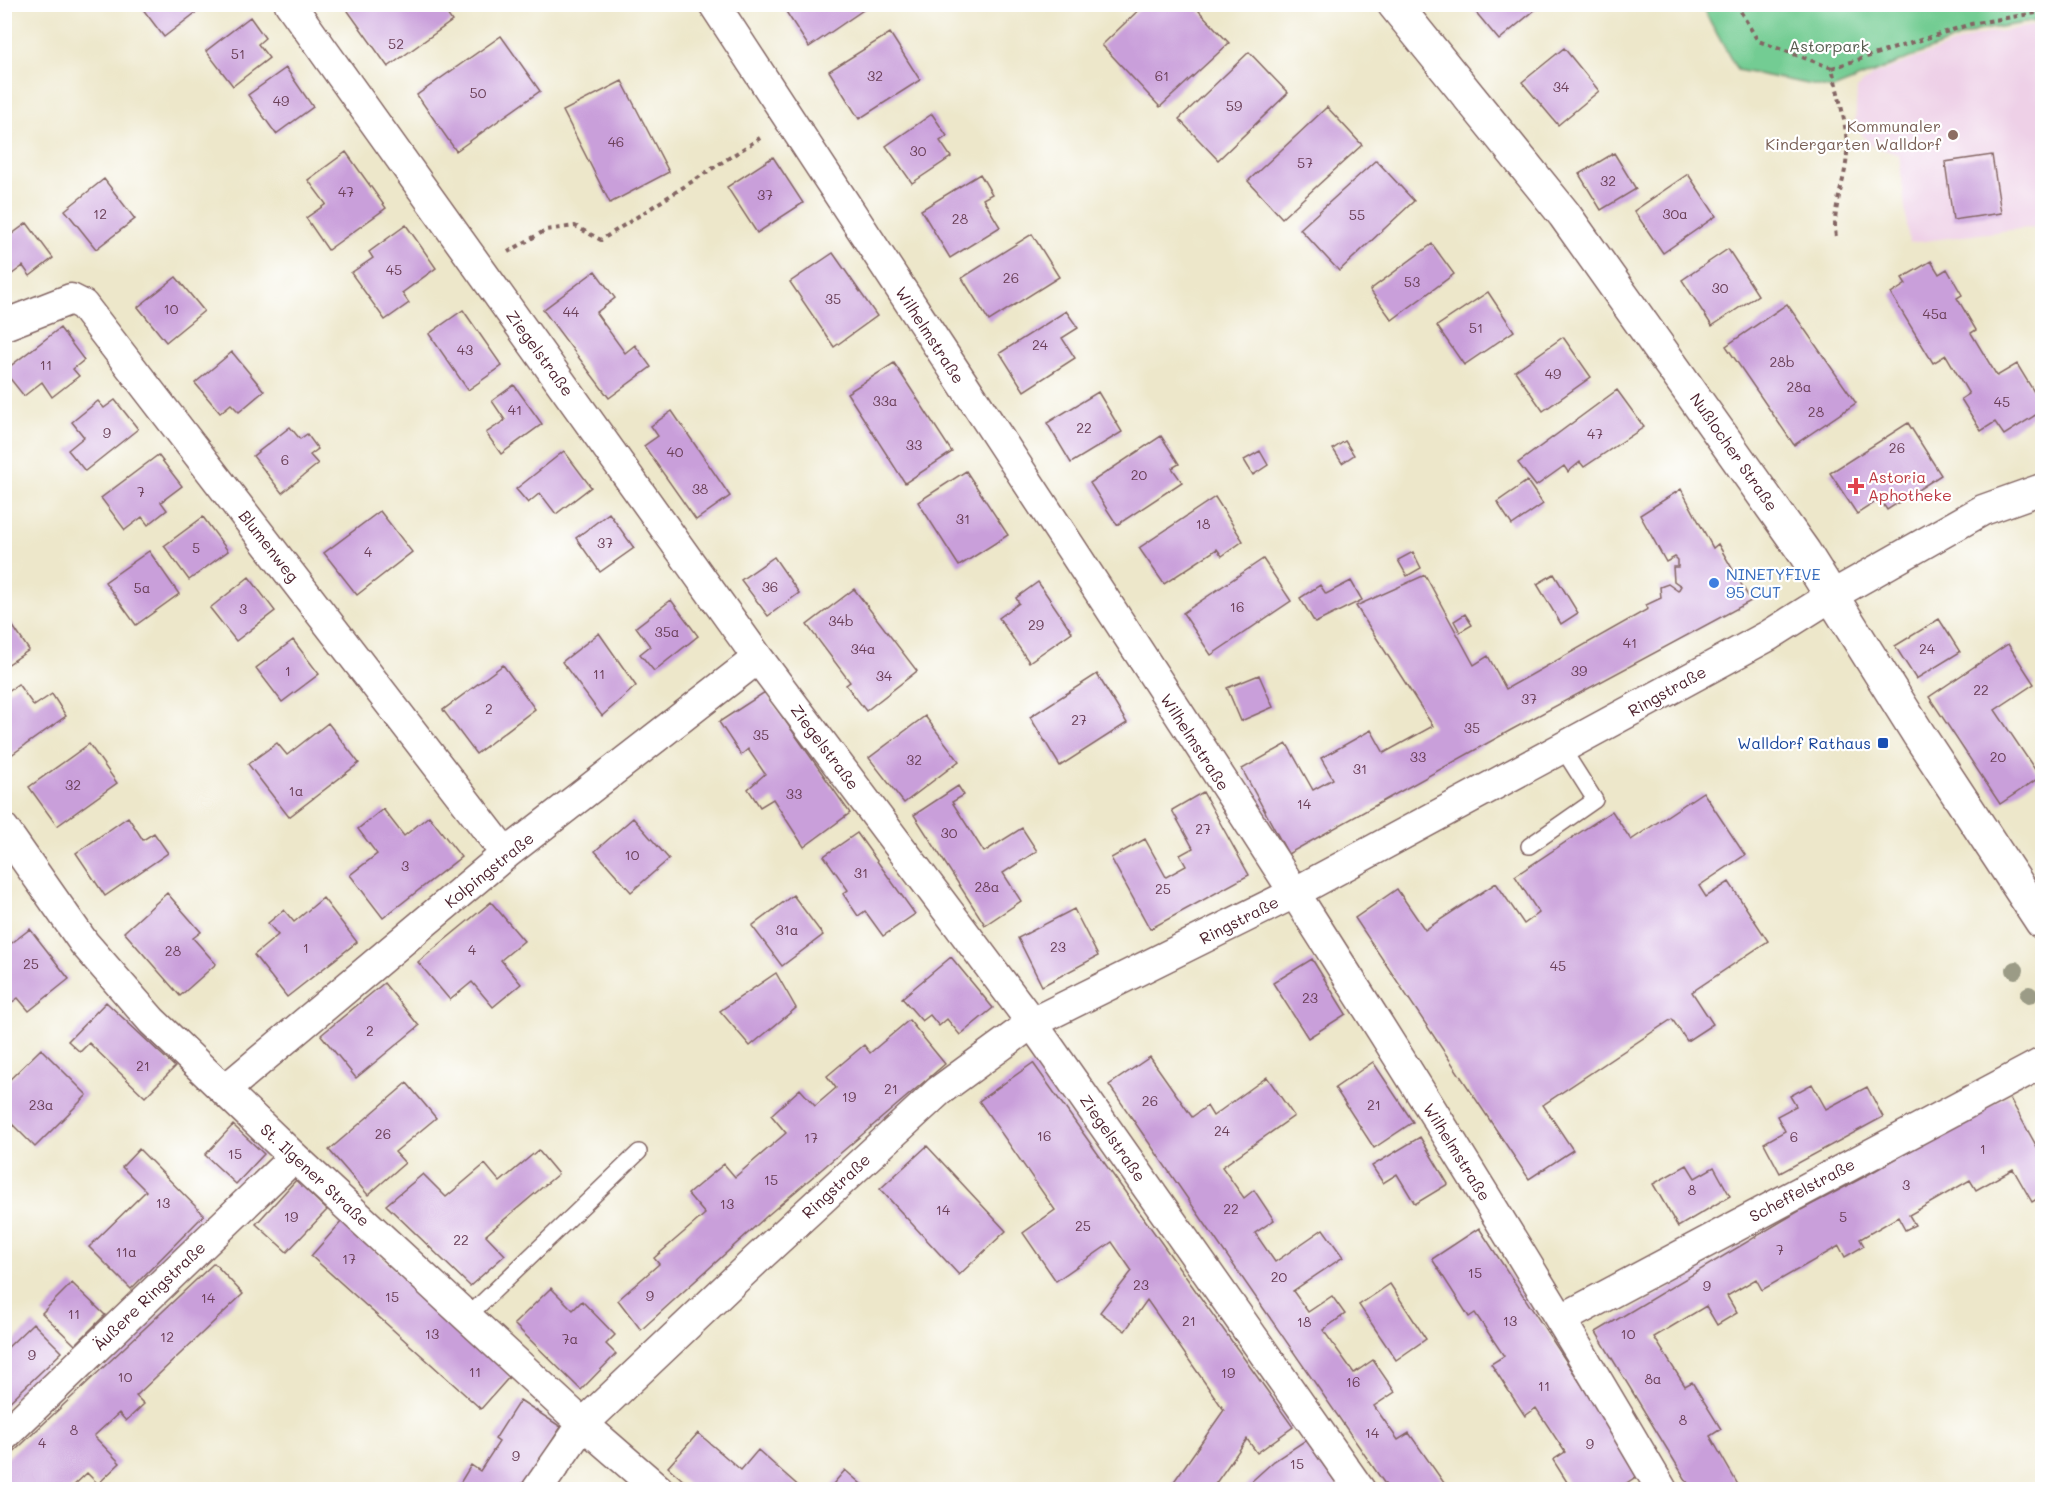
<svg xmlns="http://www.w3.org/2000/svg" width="2047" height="1494" viewBox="0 0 2047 1494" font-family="Mali,sans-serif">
<rect width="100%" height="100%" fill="#fff"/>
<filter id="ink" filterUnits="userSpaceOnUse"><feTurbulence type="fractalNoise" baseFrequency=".0167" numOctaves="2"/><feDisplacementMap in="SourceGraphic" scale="12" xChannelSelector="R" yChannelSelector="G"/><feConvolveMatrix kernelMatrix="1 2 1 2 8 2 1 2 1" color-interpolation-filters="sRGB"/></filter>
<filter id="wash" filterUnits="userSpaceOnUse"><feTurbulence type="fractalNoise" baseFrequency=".008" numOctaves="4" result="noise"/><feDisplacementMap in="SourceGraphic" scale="24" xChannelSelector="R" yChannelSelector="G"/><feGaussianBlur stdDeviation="1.35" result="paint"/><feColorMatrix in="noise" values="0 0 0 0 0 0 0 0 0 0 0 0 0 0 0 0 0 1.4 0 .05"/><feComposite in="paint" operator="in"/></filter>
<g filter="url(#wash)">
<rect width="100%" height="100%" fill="#ede7ca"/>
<path fill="#eed0e7" d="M2042 24V226L1909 243 1899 155 1870 145 1855 126 1857 89 1873 75 1974 36Z"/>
<path fill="#73cc93" stroke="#5e765f" stroke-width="1.5" d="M2042 4V20L1976 31 1833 89 1737 70 1701 5Z"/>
<g id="blocks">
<path fill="#c99fda" d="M139 4H207L164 37Z
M343 4H440L452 21 388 67Z
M781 4H868L869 6 809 47Z
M1145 4H1207L1199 11 1229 43 1160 107 1102 45Z
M1469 4H1542L1499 40Z
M250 17 265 38 258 44 269 58 233 86 206 51Z
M890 33 920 80 859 119 829 71Z
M501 36 540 91 456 151 417 95Z
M1564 48 1599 91 1558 125 1522 82Z
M1249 52 1288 93 1218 160 1179 119Z
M286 68 313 107 276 134 248 95Z
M622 81 669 172 610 203 563 111Z
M1327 107 1362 145 1282 218 1248 181Z
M932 114 947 136 940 141 951 157 912 183 886 146Z
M346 152 386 208 328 250 306 218 326 204 308 180Z
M1614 153 1636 189 1601 210 1579 174Z
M1992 155 2001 213 1953 220 1945 162Z
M773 157 803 203 757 233 727 187Z
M1376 160 1414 201 1339 271 1300 229Z
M980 174 992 194 983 199 1000 227 950 258 921 210Z
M1688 174 1716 216 1663 253 1634 211Z
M104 179 135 219 96 249 65 210Z
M27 223 53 258 30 276 23 266 4 280V240Z
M406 225 436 268 402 293 409 303 385 320 351 273 373 258 369 252Z
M1032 234 1059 277 989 321 962 278Z
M1432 244 1454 274 1392 320 1370 290Z
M1728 249 1758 295 1712 326 1682 280Z
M833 253 877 316 834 347 790 282Z
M1931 261 1939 274 1947 269 1962 295 1957 298 1976 330 1971 333 1997 376 2017 364 2042 405V411L2004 435 1995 422 1981 431 1961 399 1969 394 1946 355 1933 363 1891 294 1906 284 1902 278Z
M595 271 615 298 596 313 625 353 635 345 651 367 609 398 543 310Z
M176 277 204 311 166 342 138 307Z
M1488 292 1514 331 1464 365 1437 326Z
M1787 304 1856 403 1794 445 1726 346Z
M463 310 502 366 468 390 429 334Z
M1066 311 1078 328 1062 338 1075 358 1024 391 1000 353Z
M60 328 84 360 73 369 79 376 52 397 42 382 24 396 4 371Z
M1563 337 1591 377 1543 411 1515 371Z
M232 352 264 391 239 412 231 404 220 413 195 383Z
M894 363 952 452 905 483 847 393Z
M514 385 542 424 501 454 486 433 505 420 492 401Z
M1617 390 1644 427 1584 467 1580 462 1568 472 1564 466 1536 486 1518 463Z
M1098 392 1122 432 1071 463 1047 423Z
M115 400 138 429 85 471 68 450 84 437 72 422 98 401 104 408Z
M672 411 730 496 696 520 644 446 658 436 651 426Z
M1908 423 1941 475 1887 510 1880 499 1857 514 1830 473Z
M290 427 300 439 307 434 318 449 310 455 318 464 282 493 253 456Z
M1161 436 1179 464 1172 468 1182 482 1117 525 1090 483Z
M1345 441 1354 455 1342 463 1333 449Z
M564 451 591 487 556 514 540 493 528 503 516 489Z
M1260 451 1268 465 1253 475 1244 460Z
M158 455 182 486 161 502 167 510 148 525 142 517 125 530 101 498Z
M966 471 1008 535 959 566 918 502Z
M1527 481 1543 504 1512 525 1497 502Z
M1681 489 1713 548 1718 544 1751 601 1511 730 1288 854 1242 769 1287 744 1313 790 1333 779 1321 758 1371 730 1384 753 1433 726 1356 606 1425 575 1474 665 1488 656 1506 689 1648 609 1646 605 1661 598 1660 587 1668 584 1678 591 1681 586 1674 581 1673 567H1678V560L1675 557 1666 562 1640 515Z
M1215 497 1243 541 1222 556 1217 549 1164 584 1139 548Z
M380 511 412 552 357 595 324 553Z
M609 513 634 548 600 572 576 538Z
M203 517 228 551 189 580 164 546Z
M149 551 179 594 136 625 105 582Z
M1413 552 1421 568 1407 576 1398 560Z
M774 557 799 593 768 616 741 580Z
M1263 559 1291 601 1211 655 1183 613Z
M1554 574 1578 613 1561 624 1537 584Z
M249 577 275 611 236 641 210 608Z
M1351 581 1362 600 1315 623 1300 598 1320 585 1326 594Z
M1038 582 1072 632 1029 662 999 618 1019 603 1016 598Z
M854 589 917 671 866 711 846 685 850 682 807 625Z
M671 600 698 636 654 671 640 654 650 646 636 627Z
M4 613 29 650 4 667Z
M1465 614 1472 625 1460 632 1454 621Z
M1939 619 1960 652 1916 679 1895 646Z
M599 633 636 686 602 716 562 662Z
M293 640 319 674 282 702 256 668Z
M2008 644 2034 684 1995 710 2040 777 2000 804 1929 697Z
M503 665 535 709 476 754 443 710Z
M1097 674 1127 723 1060 766 1030 717Z
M1259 675 1273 707 1241 721 1227 688Z
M18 684 34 706 52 694 66 716 7 758 4 754V694Z
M765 692 850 813 804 847 773 799 760 807 748 789 765 774 748 749 741 755 719 722Z
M925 716 959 761 904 803 869 758Z
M328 723 359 763 289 817 248 764 277 743 287 755Z
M89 744 117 783 57 826 29 787Z
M958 786 964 795 952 802 984 852 1022 828 1037 851 1003 873 1021 901 985 925 914 815Z
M1203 792 1249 875 1150 929 1111 858 1145 839 1166 877 1186 866 1180 855 1193 848 1172 810Z
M1703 792 1745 855 1699 886 1706 897 1729 882 1768 941 1692 992 1713 1024 1687 1041 1672 1019 1543 1105 1573 1150 1529 1179 1355 918 1397 889 1425 930 1496 883 1524 924 1539 913 1515 876 1612 811 1631 840Z
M383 809 404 836 429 816 461 857 383 918 350 875 377 854 358 829Z
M128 817 143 840 154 833 168 853 105 896 76 853Z
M633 818 669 859 631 892 595 851Z
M857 833 915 914 883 936 865 911 858 916 843 894 848 890 824 856Z
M167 893 201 932 193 938 216 964 180 996 124 932Z
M793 895 823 935 782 966 752 926Z
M323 898 357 942 287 997 254 955 278 935 268 923 284 910 294 922Z
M491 902 524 941 501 960 521 984 493 1007 472 982 450 1000 418 962Z
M1074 909 1098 956 1042 986 1018 938Z
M30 929 69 979 29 1011 18 998 4 1008V949Z
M951 957 993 1008 960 1035 947 1019 939 1026 930 1015 922 1021 902 998Z
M1312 959 1346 1014 1308 1038 1273 983Z
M776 973 796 1008 750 1046 720 1011Z
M384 983 419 1026 356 1078 321 1035Z
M106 1002 175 1067 145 1097 89 1043 80 1052 68 1041Z
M909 1020 945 1064 768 1215 641 1330 618 1300 659 1264 654 1258 705 1214 688 1194 724 1164 735 1177 786 1133 771 1115 800 1089 815 1106 836 1088 827 1076 864 1045 870 1053Z
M41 1049 87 1095 35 1147 4 1116V1085Z
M1150 1057 1192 1117 1207 1106 1213 1116 1267 1077 1294 1116 1222 1167 1244 1198 1254 1190 1274 1220 1255 1233 1275 1262 1323 1229 1343 1257 1293 1291 1308 1312 1332 1296 1345 1314 1323 1330 1354 1373 1373 1360 1395 1392 1374 1406 1398 1440 1409 1433 1449 1490H1389L1109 1085Z
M1373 1062 1413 1122 1374 1148 1335 1088Z
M1033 1063 1293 1427 1257 1453 1247 1439 1211 1490H1168L1224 1410 1147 1300 1125 1331 1100 1312 1132 1271 1112 1242 1056 1281 1023 1233 1055 1210 979 1101Z
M407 1083 436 1118 395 1152 405 1163 368 1195 329 1150Z
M1812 1084 1826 1109 1867 1087 1883 1117 1780 1173 1764 1143 1785 1131 1777 1116 1796 1106 1790 1096Z
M2008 1095 2042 1156V1196L2032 1202 2013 1169 1976 1190 1970 1180 1909 1215 1915 1225 1905 1230 1898 1217 1860 1239 1864 1246 1845 1257 1839 1246 1762 1290 1756 1279 1727 1296 1737 1313 1717 1325 1706 1306 1654 1337 1685 1386 1692 1382 1721 1429 1710 1436 1741 1490H1692L1596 1332 1799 1211 1862 1178Z
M233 1125 264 1154 236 1184 205 1155Z
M1420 1137 1448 1184 1415 1204 1397 1174 1383 1183 1372 1166Z
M927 1146 1006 1231 959 1275 880 1189Z
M139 1149 204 1215 131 1289 89 1247 146 1191 122 1167Z
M538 1150 558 1174 486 1235 505 1255 470 1286 386 1205 423 1174 446 1197 485 1164 500 1182Z
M1687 1165 1695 1178 1714 1167 1730 1196 1678 1227 1653 1184Z
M296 1180 327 1210 287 1252 256 1224Z
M342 1221 511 1375 481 1409 311 1256Z
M1479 1228 1640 1474 1616 1490H1572L1553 1460 1565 1452 1536 1408 1525 1416 1491 1364 1504 1356 1475 1313 1469 1317 1432 1259Z
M214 1263 243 1294 136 1396 144 1404 126 1421 119 1413 94 1436 120 1463 98 1484 87 1473 69 1490H4V1461Z
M72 1283 105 1315 75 1345 42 1313Z
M1390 1284 1426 1339 1396 1360 1359 1305Z
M551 1288 573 1310 582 1301 615 1335 606 1344 616 1354 581 1390 514 1324Z
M33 1323 62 1352 4 1407V1351Z
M520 1400 561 1427 521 1490 457 1488 471 1465 480 1471 499 1442 495 1439Z
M698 1433 741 1470 758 1450 803 1490H694L668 1467Z
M1306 1440 1341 1490H1242L1274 1461Z
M845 1470 868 1490H828Z"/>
</g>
</g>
<g filter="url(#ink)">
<use href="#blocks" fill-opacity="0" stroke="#836563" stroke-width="1.5"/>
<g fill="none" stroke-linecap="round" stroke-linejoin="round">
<g stroke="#836563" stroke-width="18">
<path id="lane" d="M1529 846 1595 800 1562 748
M467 1317 639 1152"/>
</g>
<g stroke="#836563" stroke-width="33">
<path id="street" d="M290 4 758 658 1032 1023 1360 1490
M714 4C1035 496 1365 983 1662 1490
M4 325 71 299 83 305 506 854
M4 829 84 943 152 1021 294 1157 583 1424 659 1490
M225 1090 506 854 758 658
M1562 1319 2042 1063
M4 1436 294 1157
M537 1490 583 1424 757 1259 939 1091 1032 1023 1294 893 1562 748 1768 636 1833 595 1983 510 2042 489"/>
</g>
<g stroke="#836563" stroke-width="36">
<path id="secondary" d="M1394 4 1564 214 1804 552 1919 735 2042 922"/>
</g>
<path stroke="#836563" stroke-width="4" stroke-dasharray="4.5 4.5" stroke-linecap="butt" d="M1736 4 1758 41 1832 68C1838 95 1847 123 1847 150 1847 180 1831 207 1836 237
M1832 68 1971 24 2042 12
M508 252 546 230 575 226 601 240 760 138"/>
<use href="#lane" stroke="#fff" stroke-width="15"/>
<use href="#street" stroke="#fff" stroke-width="30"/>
<use href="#secondary" stroke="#fff" stroke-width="33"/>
</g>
<g fill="#9b9b86">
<circle cx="2015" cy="970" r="9"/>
<circle cx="2029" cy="995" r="9"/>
</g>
</g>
<circle fill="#8d6e63" stroke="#fff" stroke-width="2" cx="1953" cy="135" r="6"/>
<path fill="#e0444e" stroke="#fff" stroke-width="2" d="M1853 477h6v6h6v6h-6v6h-6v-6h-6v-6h6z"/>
<circle fill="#3f7fe0" stroke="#fff" stroke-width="2" cx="1714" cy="583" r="6"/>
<rect fill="#1a4fb4" stroke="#fff" stroke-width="2" x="1877" y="737" width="12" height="12" rx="3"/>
<g text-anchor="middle" stroke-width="4.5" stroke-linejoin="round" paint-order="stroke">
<g font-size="14" fill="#6a3f57">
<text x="396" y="49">52</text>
<text x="238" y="59">51</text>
<text x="875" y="81">32</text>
<text x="1162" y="81">61</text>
<text x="1561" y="92">34</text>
<text x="478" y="98">50</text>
<text x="281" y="106">49</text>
<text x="1234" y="111">59</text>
<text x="616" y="147">46</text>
<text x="918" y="156">30</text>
<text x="1305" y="168">57</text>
<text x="1608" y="186">32</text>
<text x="346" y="197">47</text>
<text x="765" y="200">37</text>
<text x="100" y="219">12</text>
<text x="1675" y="219">30a</text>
<text x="1357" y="220">55</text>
<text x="960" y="224">28</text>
<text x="394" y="275">45</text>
<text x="1011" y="283">26</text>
<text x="1412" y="287">53</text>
<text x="1720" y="293">30</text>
<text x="833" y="304">35</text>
<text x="171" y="314">10</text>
<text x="571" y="317">44</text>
<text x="1935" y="319">45a</text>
<text x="1476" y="333">51</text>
<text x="1040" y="350">24</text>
<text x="465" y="355">43</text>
<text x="1782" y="367">28b</text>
<text x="46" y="370">11</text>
<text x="1553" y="379">49</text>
<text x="1799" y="392">28a</text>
<text x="885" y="406">33a</text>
<text x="2002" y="407">45</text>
<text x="515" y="415">41</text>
<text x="1816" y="417">28</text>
<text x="1084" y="433">22</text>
<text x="107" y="438">9</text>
<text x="1595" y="439">47</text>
<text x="914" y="450">33</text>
<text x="1897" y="453">26</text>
<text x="675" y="457">40</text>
<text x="285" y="465">6</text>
<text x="1139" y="480">20</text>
<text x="700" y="494">38</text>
<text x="141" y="497">7</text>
<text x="963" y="524">31</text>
<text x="1203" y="529">18</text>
<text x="605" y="548">37</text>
<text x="196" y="553">5</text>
<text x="368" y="557">4</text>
<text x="770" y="592">36</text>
<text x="142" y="593">5a</text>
<text x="1237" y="612">16</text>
<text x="243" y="614">3</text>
<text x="841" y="626">34b</text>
<text x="1036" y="630">29</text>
<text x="667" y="637">35a</text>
<text x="1630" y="648">41</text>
<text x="863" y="654">34a</text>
<text x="1927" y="654">24</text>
<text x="288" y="676">1</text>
<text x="1579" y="676">39</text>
<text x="599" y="679">11</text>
<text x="884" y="681">34</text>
<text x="1981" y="695">22</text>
<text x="1529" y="704">37</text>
<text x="489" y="714">2</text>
<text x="1079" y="725">27</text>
<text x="1472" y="733">35</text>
<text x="761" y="740">35</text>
<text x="1418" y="762">33</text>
<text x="1998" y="762">20</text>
<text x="914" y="765">32</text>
<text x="1360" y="774">31</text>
<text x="73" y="790">32</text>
<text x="296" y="796">1a</text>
<text x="794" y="799">33</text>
<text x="1304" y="809">14</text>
<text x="1203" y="834">27</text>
<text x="949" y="838">30</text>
<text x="632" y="860">10</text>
<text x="405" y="871">3</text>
<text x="861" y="878">31</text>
<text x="987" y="892">28a</text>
<text x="1163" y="894">25</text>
<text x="787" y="935">31a</text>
<text x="1058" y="952">23</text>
<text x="306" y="953">1</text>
<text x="472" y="955">4</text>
<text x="173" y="956">28</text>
<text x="31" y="969">25</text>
<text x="1558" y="971">45</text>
<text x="1310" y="1003">23</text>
<text x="370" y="1036">2</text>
<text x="143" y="1071">21</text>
<text x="891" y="1094">21</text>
<text x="849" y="1102">19</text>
<text x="1150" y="1106">26</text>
<text x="41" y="1110">23a</text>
<text x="1374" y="1110">21</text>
<text x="1222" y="1136">24</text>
<text x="383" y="1139">26</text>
<text x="1044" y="1141">16</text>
<text x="1794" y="1142">6</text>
<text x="811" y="1143">17</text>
<text x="1983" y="1154">1</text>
<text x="235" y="1159">15</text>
<text x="771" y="1185">15</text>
<text x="1906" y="1190">3</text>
<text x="1692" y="1195">8</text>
<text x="163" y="1208">13</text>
<text x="727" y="1209">13</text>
<text x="1231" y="1214">22</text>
<text x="943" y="1215">14</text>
<text x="291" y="1222">19</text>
<text x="1843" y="1222">5</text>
<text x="1083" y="1231">25</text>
<text x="461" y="1245">22</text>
<text x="1780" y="1255">7</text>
<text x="126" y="1257">11a</text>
<text x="349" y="1264">17</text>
<text x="1475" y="1278">15</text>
<text x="1279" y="1282">20</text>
<text x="1141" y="1290">23</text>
<text x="1707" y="1291">9</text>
<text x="650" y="1301">9</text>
<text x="392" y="1302">15</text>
<text x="208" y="1303">14</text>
<text x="74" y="1319">11</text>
<text x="1189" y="1326">21</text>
<text x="1510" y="1326">13</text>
<text x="1304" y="1327">18</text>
<text x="432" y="1339">13</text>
<text x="1628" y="1339">10</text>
<text x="167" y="1342">12</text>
<text x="570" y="1344">7a</text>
<text x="32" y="1360">9</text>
<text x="475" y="1377">11</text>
<text x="1228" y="1378">19</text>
<text x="125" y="1382">10</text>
<text x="1653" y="1384">8a</text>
<text x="1353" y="1387">16</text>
<text x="1544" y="1391">11</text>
<text x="1683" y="1425">8</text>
<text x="74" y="1435">8</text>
<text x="1372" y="1438">14</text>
<text x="42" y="1448">4</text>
<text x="1590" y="1449">9</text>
<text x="516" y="1461">9</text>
<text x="1297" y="1469">15</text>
</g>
<g font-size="16" fill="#585c4f" stroke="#fff">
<text x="1829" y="52">Astorpark</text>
</g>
<g font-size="16" fill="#785e54" stroke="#fff" text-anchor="end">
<text x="1941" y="132">Kommunaler<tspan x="1941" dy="18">Kindergarten Walldorf</tspan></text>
</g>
<g font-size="16" fill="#4a1f2b" stroke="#fff">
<text transform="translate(930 335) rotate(57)" y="6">Wilhelmstraße</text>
<text transform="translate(540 353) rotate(54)" y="6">Ziegelstraße</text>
<text transform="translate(1734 452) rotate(55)" y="6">Nußlocher Straße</text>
<text transform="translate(269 546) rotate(52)" y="6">Blumenweg</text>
<text transform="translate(1667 691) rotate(-29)" y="6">Ringstraße</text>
<text transform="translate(1195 742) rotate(57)" y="6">Wilhelmstraße</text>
<text transform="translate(825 747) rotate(53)" y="6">Ziegelstraße</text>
<text transform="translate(489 870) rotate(-39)" y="6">Kolpingstraße</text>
<text transform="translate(1239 920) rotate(-27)" y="6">Ringstraße</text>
<text transform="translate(1113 1138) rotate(55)" y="6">Ziegelstraße</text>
<text transform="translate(1457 1152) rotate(58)" y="6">Wilhelmstraße</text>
<text transform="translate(315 1175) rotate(43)" y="6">St. Ilgener Straße</text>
<text transform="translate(836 1186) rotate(-43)" y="6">Ringstraße</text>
<text transform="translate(1802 1190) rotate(-28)" y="6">Scheffelstraße</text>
<text transform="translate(149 1296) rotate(-44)" y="6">Äußere Ringstraße</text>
</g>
<g font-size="16" fill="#be3a42" stroke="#fff" text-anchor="start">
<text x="1868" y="483">Astoria<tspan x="1868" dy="18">Aphotheke</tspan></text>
</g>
<g font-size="16" fill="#366cbe" stroke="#fff" text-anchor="start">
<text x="1726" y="580">NINETYFIVE<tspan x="1726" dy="18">95 CUT</tspan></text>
</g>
<g font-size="16" fill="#164399" stroke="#fff" text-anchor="end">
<text x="1871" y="749">Walldorf Rathaus</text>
</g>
</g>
<rect width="2047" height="1494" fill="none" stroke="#fff" stroke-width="24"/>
</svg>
